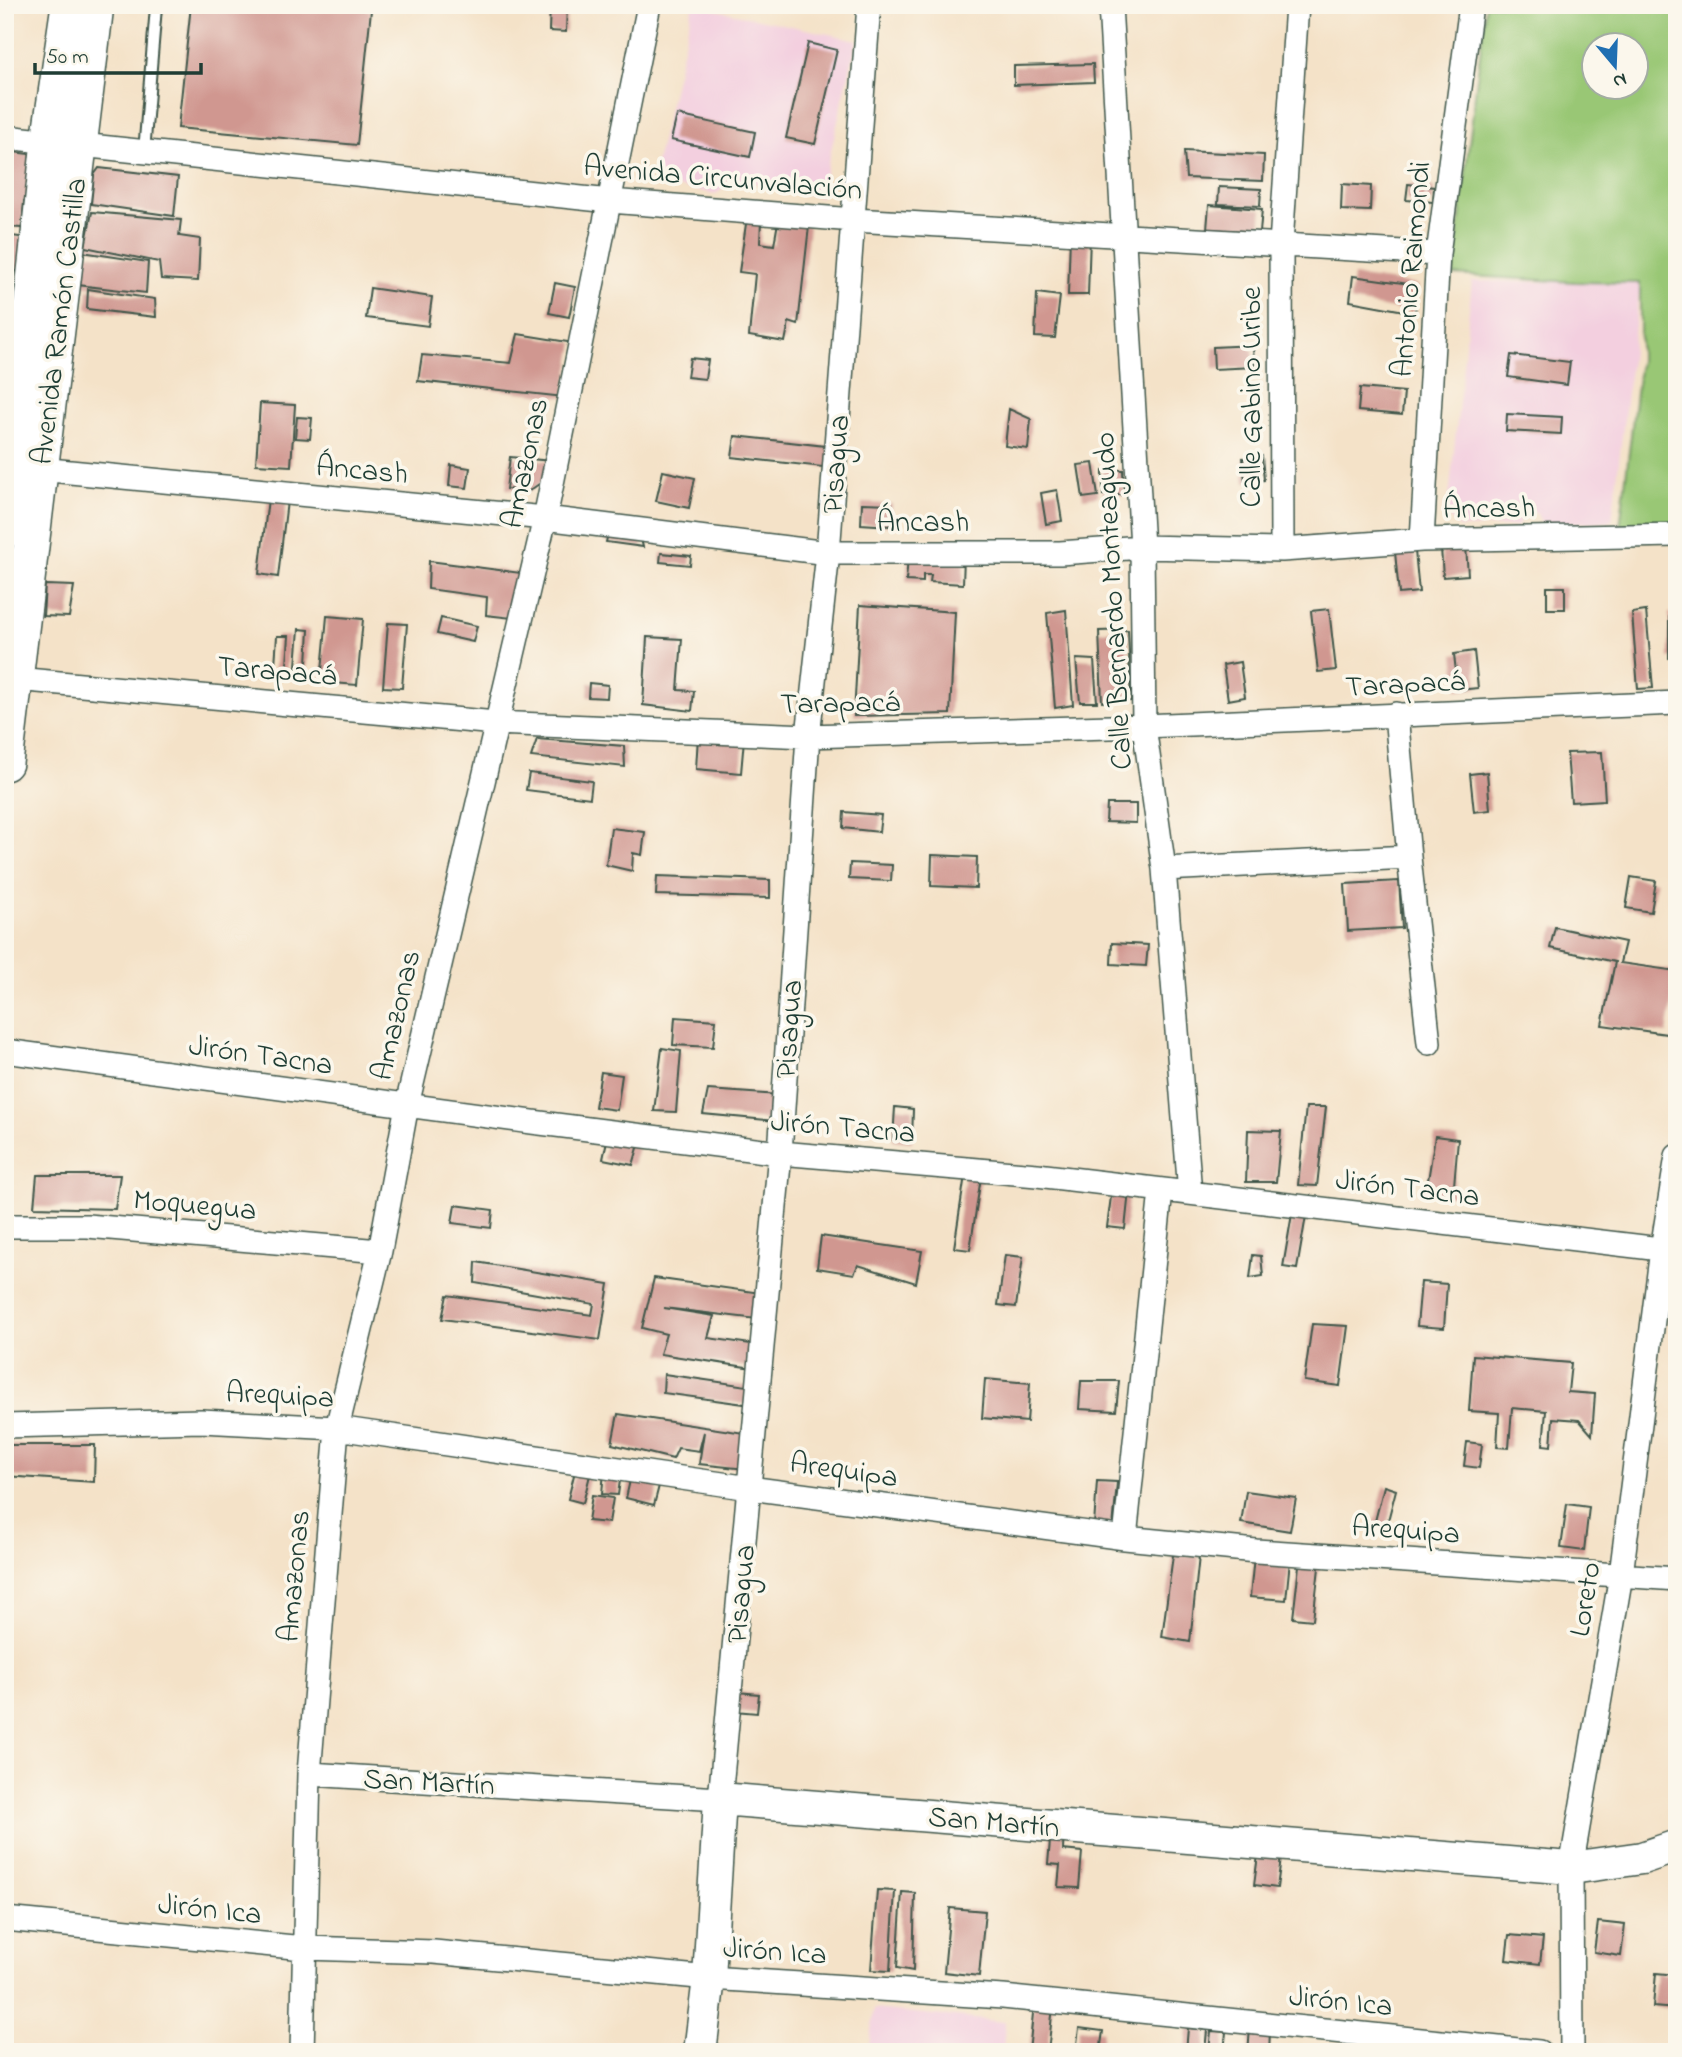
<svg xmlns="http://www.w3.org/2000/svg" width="1682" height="2057" viewBox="0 0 1682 2057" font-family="'Indie Flower',sans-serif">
<rect width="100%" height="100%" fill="#fbf7ec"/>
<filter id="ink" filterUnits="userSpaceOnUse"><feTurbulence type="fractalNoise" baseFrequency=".0143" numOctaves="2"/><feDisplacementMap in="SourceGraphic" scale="14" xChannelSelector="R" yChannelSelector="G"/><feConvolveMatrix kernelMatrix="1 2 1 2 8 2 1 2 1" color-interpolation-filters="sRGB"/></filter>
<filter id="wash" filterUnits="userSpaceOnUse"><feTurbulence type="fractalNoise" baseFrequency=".00686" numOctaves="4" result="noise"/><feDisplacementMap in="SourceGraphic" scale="28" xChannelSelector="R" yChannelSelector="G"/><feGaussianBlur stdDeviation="1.57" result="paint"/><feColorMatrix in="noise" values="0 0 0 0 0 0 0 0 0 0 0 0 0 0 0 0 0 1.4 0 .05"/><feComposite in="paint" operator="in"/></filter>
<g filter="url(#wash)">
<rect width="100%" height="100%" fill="#f4e2c8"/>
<path fill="#f3cfdf" d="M693 5 857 40 820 197 728 177 724 188 716 194 662 184 653 176Z
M1472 281 1640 283 1612 521 1542 524 1536 512 1522 513 1518 526 1459 528 1447 516Z
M874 2009 1005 2022 1003 2052H868Z"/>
<path fill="#99c775" stroke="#5c8254" stroke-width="2" fill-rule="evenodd" d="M1486 5H1677V524L1620 527 1640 360V283L1575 282 1453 275ZM1594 46H1636V88H1594Z"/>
<g id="blocks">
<path fill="#d09790" d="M191 5H326L371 10 357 145 178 128Z
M550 5H567L566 32 549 31Z
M808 43 837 50 815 144 786 138Z
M1093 64 1094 82 1014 85V66Z
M677 115 755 132 750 157 671 140Z
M5 151 37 155 30 202 24 201 22 228 5 227Z
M1184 151 1264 155 1263 181 1186 178Z
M99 168 178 177 174 216 91 204 94 175Z
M1342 184 1371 186 1370 211 1341 210Z
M1408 184 1434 187 1433 202 1406 200Z
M1219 187 1261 189 1260 206 1218 204Z
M1209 205 1262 209 1260 232 1207 229Z
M92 212 181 220 179 236 200 239 198 281 161 279 159 262 85 247Z
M747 217 761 220 760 243 774 245 778 222 809 226 798 325 789 322 785 342 749 336 755 274 739 272Z
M5 235 27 238 23 272 5 270Z
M1070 237H1090L1088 295H1068Z
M82 252 148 262 146 293 78 285Z
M1353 276 1417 285 1415 313 1350 301Z
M555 283 575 287 569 317 549 313Z
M370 288 432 297 428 326 366 318Z
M88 289 155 299 156 317 87 309Z
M1037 293 1060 296 1055 338 1035 337Z
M518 334 574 343 564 397 418 381 422 355 511 363Z
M1253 345 1254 367 1214 369 1213 347Z
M1511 355 1570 362 1567 385 1508 377Z
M690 358 708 360 705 379 687 377Z
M1360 388 1404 392 1402 415 1358 411Z
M260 403 295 405 291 466 256 464Z
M1009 409 1031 419 1028 449 1005 446Z
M1507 414 1562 417 1561 434 1506 431Z
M297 417 312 418 310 439 295 438Z
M735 436 834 447 832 468 732 457Z
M1262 456 1264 480 1245 482 1243 458Z
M510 457 551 461 549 477 529 491 506 489Z
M1093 463 1098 496 1083 498 1078 465Z
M451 465 470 468 467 488 449 486Z
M1103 470H1123L1124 495H1103Z
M663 471 695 478 689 508 656 501Z
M1057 490 1062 521 1046 524 1041 493Z
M268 499 287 501 278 577 259 574Z
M862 503 892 504 890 526 861 524Z
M608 534 641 539 643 547 606 542Z
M1466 546 1468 575 1443 577 1441 548Z
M1415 551 1419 592 1399 594 1395 552Z
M661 553 691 556 690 565 660 562Z
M964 557 963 584 930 582 931 575H923V582L906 581 908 558Z
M429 561 521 573 512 618 486 615 487 597 428 589Z
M45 585 74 586 69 617 43 616Z
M1547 587H1565V609H1547Z
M860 605 955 612 950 714 854 716Z
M1329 609 1336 670 1318 672 1311 611Z
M1066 610 1073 705 1055 708 1047 613Z
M1646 611 1653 688 1638 689 1632 613Z
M1669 613 1677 614V659L1669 658Z
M327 616 363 619 357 685 321 682Z
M441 618 477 626 473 642 437 634Z
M388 623 407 624 402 688 383 687Z
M299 629 309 630 306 679 295 678Z
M1128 630 1131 701 1102 702 1099 631Z
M277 636H289L286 679H274Z
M647 637 682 639 678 690 694 691 692 711 643 705Z
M1474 651 1478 688 1458 690 1454 654Z
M1076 659 1094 660 1097 702H1080Z
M1240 662 1245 697 1228 700 1223 665Z
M589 683 608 685 607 698 588 697Z
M698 736 744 739 741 773 696 769Z
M537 739 624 746 625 767 531 757Z
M1602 752 1605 800 1571 802 1567 753Z
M1487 772 1490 810 1474 812 1470 774Z
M529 773 592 781 590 798 526 790Z
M1107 804H1136V823L1106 822Z
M844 812 881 815 879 832 843 828Z
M611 828 645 832 642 855 633 853 632 871 606 865Z
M932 855 977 857 976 888 931 886Z
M850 863 892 865 891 881 849 879Z
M657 876 770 880V898L656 895Z
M1631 877 1656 881 1651 912 1626 908Z
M1399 881 1402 928 1348 931 1345 884Z
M1555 927 1625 942 1620 963 1677 971 1667 1034 1602 1025 1615 962 1550 948Z
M1112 943 1148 945 1146 966 1111 964Z
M675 1017 716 1020 713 1047 673 1045Z
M662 1048 681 1051 676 1112 654 1111Z
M601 1072 622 1075 617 1110 595 1107Z
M708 1090 779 1095 776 1121 703 1114Z
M895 1107 913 1109 912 1142 893 1140Z
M1306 1107H1326L1317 1186 1298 1185Z
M1248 1130 1281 1131 1276 1182H1246Z
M608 1136 640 1141 633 1165 603 1159Z
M1435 1136 1458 1139 1453 1197 1426 1193Z
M37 1175H120L115 1209 34 1207Z
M965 1175 981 1177 970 1250 954 1248Z
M1112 1189 1129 1191 1125 1229 1107 1227Z
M455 1205 493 1210 491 1228 452 1223Z
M1292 1214 1306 1216 1297 1269 1283 1267Z
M821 1236 922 1251 916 1283 858 1265 854 1274 817 1268Z
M1005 1255 1023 1257 1016 1307 998 1305Z
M1253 1255 1261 1256 1263 1276 1250 1278Z
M476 1262 609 1284 600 1340 442 1319 447 1295 592 1315 594 1304 475 1283Z
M654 1278 761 1293 757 1319 664 1308 714 1316 708 1338 758 1345 753 1368 660 1354 666 1334 642 1328Z
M1421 1282 1447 1284 1444 1328 1417 1326Z
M1312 1324 1348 1326 1340 1386 1304 1381Z
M1473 1355 1571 1363 1568 1392 1595 1394 1592 1435 1579 1420 1553 1418 1551 1446 1543 1445 1546 1411 1512 1408 1509 1448 1497 1447 1499 1413 1469 1411Z
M664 1374 754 1387 752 1405 663 1393Z
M985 1379 1030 1383 1027 1422 982 1418Z
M1081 1381H1119L1116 1411 1079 1409Z
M618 1414 751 1434 746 1469 699 1464 704 1432 699 1451 678 1448 673 1459 612 1444Z
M1467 1442 1482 1444 1479 1468 1464 1466Z
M5 1445H95L94 1482 5 1476Z
M575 1471 590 1475 583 1503 568 1499Z
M604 1471 621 1473 618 1495 602 1494Z
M631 1476 660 1482 654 1505 626 1498Z
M1097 1481 1117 1482 1113 1528 1094 1526Z
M1384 1486 1396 1490 1386 1528 1374 1525Z
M1246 1491 1296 1498 1290 1531 1241 1523Z
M592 1495 613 1498 609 1523 588 1521Z
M1567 1504 1589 1507 1584 1551 1561 1548Z
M1173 1555 1199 1556 1190 1642 1162 1637Z
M1254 1556 1290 1560 1286 1600 1250 1597Z
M1300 1557 1320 1559 1313 1620 1293 1618Z
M737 1692 759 1694 757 1713 735 1711Z
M1051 1829 1064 1830 1063 1850 1082 1852 1079 1888 1058 1887 1060 1865 1048 1864Z
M1258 1855 1281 1858 1277 1888 1254 1885Z
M877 1890 895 1891 890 1971 871 1970Z
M902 1892 915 1893 913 1971 897 1968Z
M950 1908 985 1911 979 1976 944 1972Z
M1598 1922 1625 1925 1621 1956 1594 1952Z
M1509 1935 1543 1938 1540 1964 1506 1960Z
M1656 1973 1677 1975V2009L1653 2007Z
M1034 2004 1053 2006 1048 2052H1029Z
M1079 2028 1103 2031 1100 2052H1076Z
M1188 2028 1207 2030 1205 2052H1186Z
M1250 2029 1270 2031 1269 2052H1248Z
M1211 2031 1226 2032 1224 2052H1209Z"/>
</g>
</g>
<g filter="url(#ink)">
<use href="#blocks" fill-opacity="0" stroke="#3f564a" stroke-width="2"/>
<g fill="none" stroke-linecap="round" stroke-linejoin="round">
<g stroke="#3f564a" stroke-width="14">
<path id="lane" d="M144 152 156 7"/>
</g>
<g stroke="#3f564a" stroke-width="26">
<path id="street" d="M1110 5 1142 547 1144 726 1164 869 1190 1193
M5 137 610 201 854 220 1438 254
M29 468 545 518 828 553H1060L1142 547 1282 550 1422 540 1677 535
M1422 540 1438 254 1471 5
M1282 550 1281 244 1297 5
M5 678 496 723 808 736 1144 726 1677 703
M1396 714 1409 857 1429 1043
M1164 869 1409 857
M5 1051 532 1122 780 1153 1037 1175 1677 1251
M5 1226H87L380 1251
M5 1426 201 1421 337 1428 750 1488 1125 1538 1256 1551 1677 1579
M1125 1538 1161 1191
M309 1774 720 1799 780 1153 808 736 828 553 869 5
M5 1919 304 1948 434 1952 709 1978 1003 1997 1539 2052
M302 2052 309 1774 337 1428 380 1251 407 1105 545 518 649 5
M1572 2052 1571 1868 1621 1575 1662 1249 1677 1156"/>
</g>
<g stroke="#3f564a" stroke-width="35">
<path id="secondary" d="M700 2052 709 1978 720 1799 1571 1868 1642 1858 1677 1846"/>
</g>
<g stroke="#3f564a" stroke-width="38">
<path id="primary" d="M5 527 18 431 49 141 69 5
M5 763 96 5"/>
</g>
<use href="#lane" stroke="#fff" stroke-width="10"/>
<use href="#street" stroke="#fff" stroke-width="23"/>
<use href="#secondary" stroke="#fff" stroke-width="32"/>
<use href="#primary" stroke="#fff" stroke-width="35"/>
</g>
</g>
<g text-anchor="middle" stroke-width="7" stroke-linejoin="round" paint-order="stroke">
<g font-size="30" fill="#1f3d34" stroke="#fbf7ec">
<text transform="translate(723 177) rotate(5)" y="10">Avenida Circunvalación</text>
<text transform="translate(1410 269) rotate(-85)" y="10">Antonio Raimondi</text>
<text transform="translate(58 321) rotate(-83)" y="10">Avenida Ramón Castilla</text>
<text transform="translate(1250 397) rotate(-90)" y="10">Calle Gabino Uribe</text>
<text transform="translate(524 463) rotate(-78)" y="10">Amazonas</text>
<text transform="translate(835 464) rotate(-86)" y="10">Pisagua</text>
<text transform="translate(362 469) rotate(5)" y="10">Áncash</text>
<text transform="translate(1489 507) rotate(-1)" y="10">Áncash</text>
<text x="923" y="531">Áncash</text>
<text transform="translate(1112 601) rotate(-93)" y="10">Calle Bernardo Monteagudo</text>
<text transform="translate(277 670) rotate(5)" y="10">Tarapacá</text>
<text transform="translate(1405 683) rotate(-3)" y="10">Tarapacá</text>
<text transform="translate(840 702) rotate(-1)" y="10">Tarapacá</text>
<text transform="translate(395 1015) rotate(-77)" y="10">Amazonas</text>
<text transform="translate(788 1029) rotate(-86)" y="10">Pisagua</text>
<text transform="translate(261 1054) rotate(8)" y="10">Jirón Tacna</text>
<text transform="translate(843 1126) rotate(5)" y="10">Jirón Tacna</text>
<text transform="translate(1408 1187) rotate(7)" y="10">Jirón Tacna</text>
<text transform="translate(195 1204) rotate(5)" y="10">Moquegua</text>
<text transform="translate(280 1394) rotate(3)" y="10">Arequipa</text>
<text transform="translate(844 1469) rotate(8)" y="10">Arequipa</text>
<text transform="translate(1406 1529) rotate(4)" y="10">Arequipa</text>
<text transform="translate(293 1576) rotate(-85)" y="10">Amazonas</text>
<text transform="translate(740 1594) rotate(-85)" y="10">Pisagua</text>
<text transform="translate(1584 1599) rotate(-81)" y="10">Loreto</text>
<text transform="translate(429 1781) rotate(3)" y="10">San Martín</text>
<text transform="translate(994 1821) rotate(5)" y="10">San Martín</text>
<text transform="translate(210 1908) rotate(6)" y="10">Jirón Ica</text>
<text transform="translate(775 1950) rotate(4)" y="10">Jirón Ica</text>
<text transform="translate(1341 2000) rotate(6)" y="10">Jirón Ica</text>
</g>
</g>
<rect width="1682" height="2057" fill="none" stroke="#fbf7ec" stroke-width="28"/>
<g transform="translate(1615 66) rotate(161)"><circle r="33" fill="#fbf7ec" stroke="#a3ada2" stroke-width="2"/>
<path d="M0-5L12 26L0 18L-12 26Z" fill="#1f6fb2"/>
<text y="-10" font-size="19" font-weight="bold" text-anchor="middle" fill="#1f3d34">N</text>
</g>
<path d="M35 63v10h166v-10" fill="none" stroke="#1f3d34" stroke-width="3.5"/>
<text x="46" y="63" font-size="21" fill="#1f3d34" stroke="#fbf7ec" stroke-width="5" paint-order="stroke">50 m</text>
</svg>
